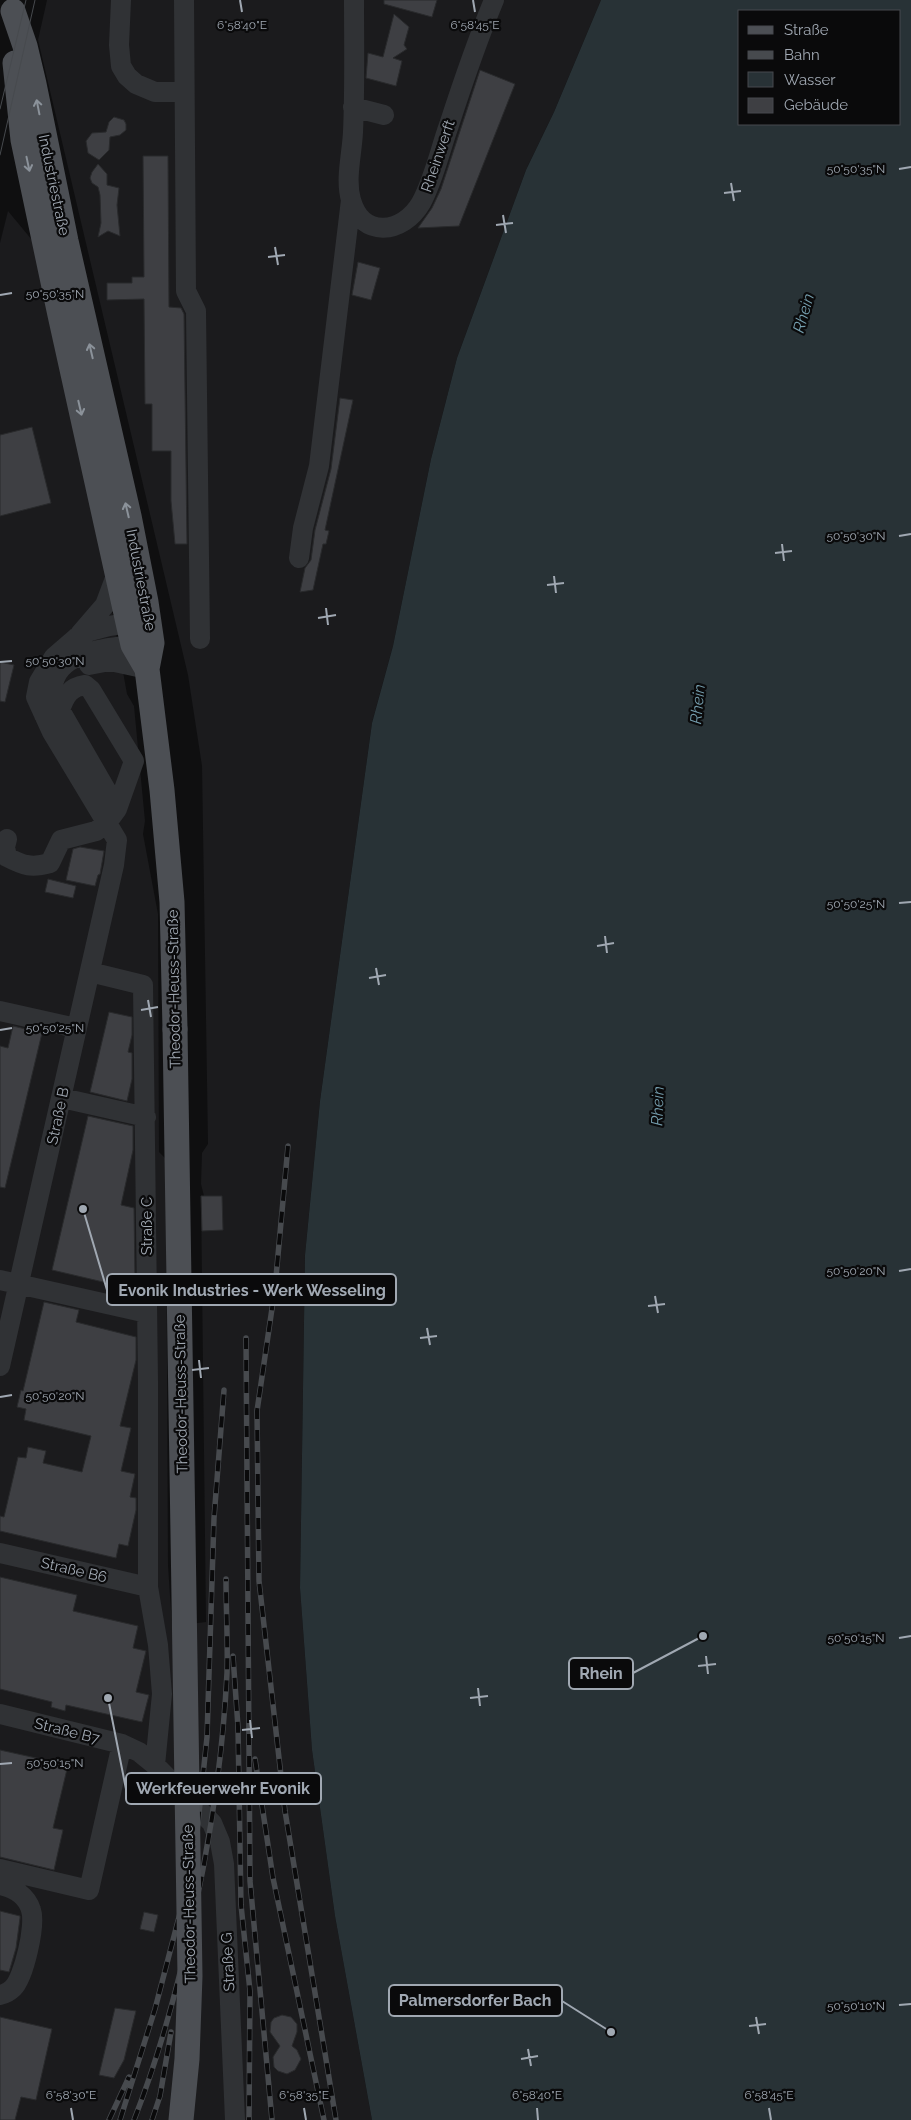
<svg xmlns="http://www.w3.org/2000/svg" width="911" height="2120" viewBox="0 0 911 2120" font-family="Raleway,sans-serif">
<rect width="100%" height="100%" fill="#0f0f10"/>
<path fill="#1b1b1d" d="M47 0H601L554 112 526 170 457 358 431 459 393 646 372 723 320 1101 305 1255 300 1588 312 1750 335 1916 372 2120H0V243L8 211 32 240 104 566 127 694 134 706 145 821 143 834 158 914 159 1152 166 1159 168 1565 172 1626 206 1622 201 1196H204L201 1184 202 1153 208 1144 202 766 188 675 38 40Z"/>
<path fill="#283236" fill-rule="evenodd" d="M601 0H911V2120H372L335 1916 312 1750 300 1588 305 1255 320 1101 372 723 393 646 431 459 457 358 526 170 554 112ZM740 11H900V124H740Z"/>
<path fill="#3e3f43" stroke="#292a2c" d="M384 0H437L432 17 384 4Z
M394 14 409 27 404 45 407 49 393 58 402 61 396 86 366 78 368 53 383 57Z
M480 70 515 84 459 226 418 228 432 208 441 189Z
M114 117 124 120 126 124V130L120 135 110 137 109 150 99 160 88 153 86 141 92 133 106 132 109 122Z
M143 156H168L169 307 181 308 184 314 187 544H175L171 501V451H152V404H145L144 299 107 300V283H132V277H144Z
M98 164 107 174V185L119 188 117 205 120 236 108 231 98 237 101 223 100 195 98 187 92 183 90 178 92 172Z
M358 262 380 268 371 300 352 295Z
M340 398 353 400 325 530 329 531 326 544H323L313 590 300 592 305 568 311 560 315 530 331 469Z
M32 427 51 503 0 516V435Z
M0 662 14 665 5 702 0 701Z
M80 847 104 851 100 874 98 875 95 886 66 880 73 849Z
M48 879 76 886 73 898 45 892Z
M109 1012 132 1017V1035L128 1052 132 1053V1079L127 1101 90 1092Z
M13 1026 42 1033 5 1188 0 1187V1046L8 1048Z
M88 1116 133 1126V1150L121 1205 134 1208 135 1279 133 1289 52 1270Z
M201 1196H222L223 1230 202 1231Z
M44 1302 79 1310 76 1322 136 1337V1360L120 1426 131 1428 121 1471 135 1474 130 1497 136 1498V1510L128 1546 119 1544 116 1558 0 1531V1516L4 1517 18 1457 26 1458 28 1447 46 1451 43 1463 82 1472 91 1436 24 1420 26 1409 17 1407 21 1390 23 1391Z
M0 1577 77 1595 73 1611 138 1626 133 1648 146 1651 136 1692 149 1695 142 1722 66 1705 65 1711 51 1707 52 1702 0 1689Z
M0 1750 68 1765 53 1828 63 1830 54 1870 0 1857Z
M0 1911 20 1916V1918L16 1948 9 1972 0 1970Z
M144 1912 158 1915 154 1932 140 1929Z
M115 2008 136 2011 124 2060 114 2078 99 2075Z
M282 2015 291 2017 297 2024V2032L292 2046 297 2050 301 2059 295 2070 287 2074 278 2071 274 2067 273 2057 280 2046 270 2032 271 2022 274 2018Z
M0 2017 52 2029 36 2100 21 2097 15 2120H0Z"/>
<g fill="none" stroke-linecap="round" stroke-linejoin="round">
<path stroke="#303235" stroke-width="20" d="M121 0 119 45 121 66 127 76 136 84 155 92H184
M184 0 186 291 196 311 200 639
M354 0C354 44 355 88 353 132 352 154 345 179 351 200 362 239 403 234 421 203 434 179 440 150 449 125 463 82 477 41 494 0
M353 107 384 115
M299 558 303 528 319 466 351 200
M80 634 105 605 117 573
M89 665 110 661 147 669
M44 715C48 703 50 689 55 678 66 649 120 646 146 644
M7 839 5 847 7 857C24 866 32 868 50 863L61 840 96 831 106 824 117 809 60 710C65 696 70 687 85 685L91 690 134 761 117 809
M90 972 143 985 148 1382V1587L158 1645 162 1694 155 1765
M0 1011 76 1028
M62 1098 146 1117
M0 1280 147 1313
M0 1366 114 865 117 840 52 732 36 697 39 682 54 657 76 638 90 631 109 626 142 621
M0 1553 148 1587
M0 1714 122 1744 139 1752 155 1765 212 1823 220 1842 224 1864 235 2120
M0 1869 89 1890 122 1744
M0 1885C14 1888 27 1896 31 1910 36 1925 24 1977 13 1988 9 1992 5 1994 0 1995"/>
<path stroke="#4c4f54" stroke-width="25" d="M13 11 25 46 34 84 66 241 129 516 146 602 152 643 147 669 162 790 172 902 175 1029
M15 63 23 140 60 315 133 645 147 669"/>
<path stroke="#474a4e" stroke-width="1" d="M0 109 26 0
M0 155 35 0"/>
<g stroke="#474a4e" stroke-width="5.5">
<path id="rail" d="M288 1146 275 1288 257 1411 259 1581 285 1811 336 2120
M246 1338 250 1881 272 2120
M233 1656 238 1727 241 1905 250 1991 249 2120
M255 1759 273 1878 324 2120
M109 2120 129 2077
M120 2120 155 2009 190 1875 196 1842 207 1737 214 1518 224 1390
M134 2120C154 2069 169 2018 182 1965 206 1868 222 1773 227 1673 228 1642 226 1610 226 1579
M152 2120 160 2096 171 2032"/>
</g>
<use href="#rail" stroke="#0a0a0b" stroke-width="4" stroke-dasharray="11" stroke-linecap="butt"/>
<path stroke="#4c4f54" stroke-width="25" d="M175 1029 190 1976 187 2059 181 2120"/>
</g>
<defs><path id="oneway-shaft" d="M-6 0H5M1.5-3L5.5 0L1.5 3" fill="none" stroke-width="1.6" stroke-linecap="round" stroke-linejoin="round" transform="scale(1.25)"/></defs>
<g stroke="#8b929a">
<use href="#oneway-shaft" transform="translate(38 107) rotate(-101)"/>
<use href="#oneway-shaft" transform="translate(28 164) rotate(78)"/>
<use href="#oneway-shaft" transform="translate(91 351) rotate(-103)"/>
<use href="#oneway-shaft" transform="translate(80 408) rotate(77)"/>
<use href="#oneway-shaft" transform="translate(127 510) rotate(-103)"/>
</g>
<path fill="none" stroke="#a0a8b2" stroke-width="2" d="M240 0 242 12M473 0 475 12M899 169 911 167M731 183 734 201M724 193 741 191M503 215 506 233M496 225 513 223M275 247 278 265M268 257 285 255M0 295 12 293M899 536 911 534M782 544 784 561M775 553 792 551M554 576 556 593M547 585 564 583M326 608 328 625M318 618 336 615M0 662 12 661M899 903 911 902M605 936 607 953M597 946 614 943M376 968 379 985M369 978 386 975M148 1000 151 1017M141 1010 158 1007M0 1030 12 1028M899 1271 911 1269M655 1296 658 1313M648 1306 665 1304M427 1328 430 1345M420 1338 437 1336M199 1360 201 1378M192 1370 209 1368M0 1397 12 1395M899 1638 911 1636M706 1656 708 1674M698 1666 716 1664M478 1688 480 1706M470 1698 488 1696M250 1720 252 1738M242 1730 260 1728M0 1764 12 1763M899 2005 911 2004M756 2017 759 2034M749 2026 766 2024M528 2049 531 2066M521 2059 538 2056M71 2108 73 2120M304 2108 306 2120M537 2108 538 2120M769 2108 771 2120"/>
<g text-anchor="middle" stroke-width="4.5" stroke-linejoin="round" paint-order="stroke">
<g font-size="15" fill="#a0a8b2" stroke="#0a0a0b">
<text transform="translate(438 156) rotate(-71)" y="5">Rheinwerft</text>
<text transform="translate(54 185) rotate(78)" y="5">Industriestraße</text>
<text transform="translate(141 580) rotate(79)" y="5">Industriestraße</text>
<text transform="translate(174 989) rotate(-91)" y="5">Theodor-Heuss-Straße</text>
<text transform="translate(58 1116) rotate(-78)" y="5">Straße B</text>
<text transform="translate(147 1226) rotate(-90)" y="5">Straße C</text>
<text transform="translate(181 1394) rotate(-91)" y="5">Theodor-Heuss-Straße</text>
<text transform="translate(74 1570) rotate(13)" y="5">Straße B6</text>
<text transform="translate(67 1731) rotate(14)" y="5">Straße B7</text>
<text transform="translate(189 1904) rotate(-91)" y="5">Theodor-Heuss-Straße</text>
<text transform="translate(228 1962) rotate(-93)" y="5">Straße G</text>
</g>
<g font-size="16" font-style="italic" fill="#759eae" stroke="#0a0a0b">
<text transform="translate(803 313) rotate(-74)" y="6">Rhein</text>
<text transform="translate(697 704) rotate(-84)" y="6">Rhein</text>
<text transform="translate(657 1106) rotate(-88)" y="6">Rhein</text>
</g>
</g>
<g font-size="12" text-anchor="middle" fill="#a0a8b2" stroke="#0a0a0b" stroke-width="4.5" stroke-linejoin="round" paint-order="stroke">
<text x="242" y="29">6°58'40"E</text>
<text x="475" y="29">6°58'45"E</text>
<text x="856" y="173">50°50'35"N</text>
<text x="55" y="298">50°50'35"N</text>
<text x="856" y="540">50°50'30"N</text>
<text x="55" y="665">50°50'30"N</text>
<text x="856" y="908">50°50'25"N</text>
<text x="55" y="1032">50°50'25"N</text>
<text x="856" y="1275">50°50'20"N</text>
<text x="55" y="1400">50°50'20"N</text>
<text x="856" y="1642">50°50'15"N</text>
<text x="55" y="1767">50°50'15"N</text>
<text x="856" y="2010">50°50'10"N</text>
<text x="71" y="2099">6°58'30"E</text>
<text x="304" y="2099">6°58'35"E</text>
<text x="537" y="2099">6°58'40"E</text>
<text x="769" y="2099">6°58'45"E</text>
</g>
<path fill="none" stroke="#a0a8b2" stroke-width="2" d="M83 1209L107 1290M703 1636L633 1673M108 1698L126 1789M611 2032L562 2001"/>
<g fill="#a0a8b2" stroke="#0a0a0b" stroke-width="2">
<circle cx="83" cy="1209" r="5"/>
<circle cx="703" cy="1636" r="5"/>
<circle cx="108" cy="1698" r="5"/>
<circle cx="611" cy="2032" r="5"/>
</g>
<g fill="#0a0a0b" stroke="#a0a8b2" stroke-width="2">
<rect x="107" y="1274" width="289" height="31" rx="5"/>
<rect x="569" y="1658" width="64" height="31" rx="5"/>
<rect x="126" y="1773" width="195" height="31" rx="5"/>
<rect x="389" y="1985" width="173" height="31" rx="5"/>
</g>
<g font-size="16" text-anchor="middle" font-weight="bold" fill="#a0a8b2">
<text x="252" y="1296">Evonik Industries - Werk Wesseling</text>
<text x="601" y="1679">Rhein</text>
<text x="223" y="1794">Werkfeuerwehr Evonik</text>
<text x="475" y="2006">Palmersdorfer Bach</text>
</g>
<rect x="738" y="10" width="162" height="115" fill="#0a0a0b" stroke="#46494e"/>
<rect x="748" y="26" width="25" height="8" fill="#4c4f54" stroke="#46494e"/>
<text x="784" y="35" font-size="15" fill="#a0a8b2">Straße</text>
<rect x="748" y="51" width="25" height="8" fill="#474a4e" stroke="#46494e"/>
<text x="784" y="60" font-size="15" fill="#a0a8b2">Bahn</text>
<rect x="748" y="72" width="25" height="15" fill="#283236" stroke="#46494e"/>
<text x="784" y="85" font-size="15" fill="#a0a8b2">Wasser</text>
<rect x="748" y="98" width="25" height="15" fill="#3e3f43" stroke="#46494e"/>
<text x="784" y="110" font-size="15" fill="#a0a8b2">Gebäude</text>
</svg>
